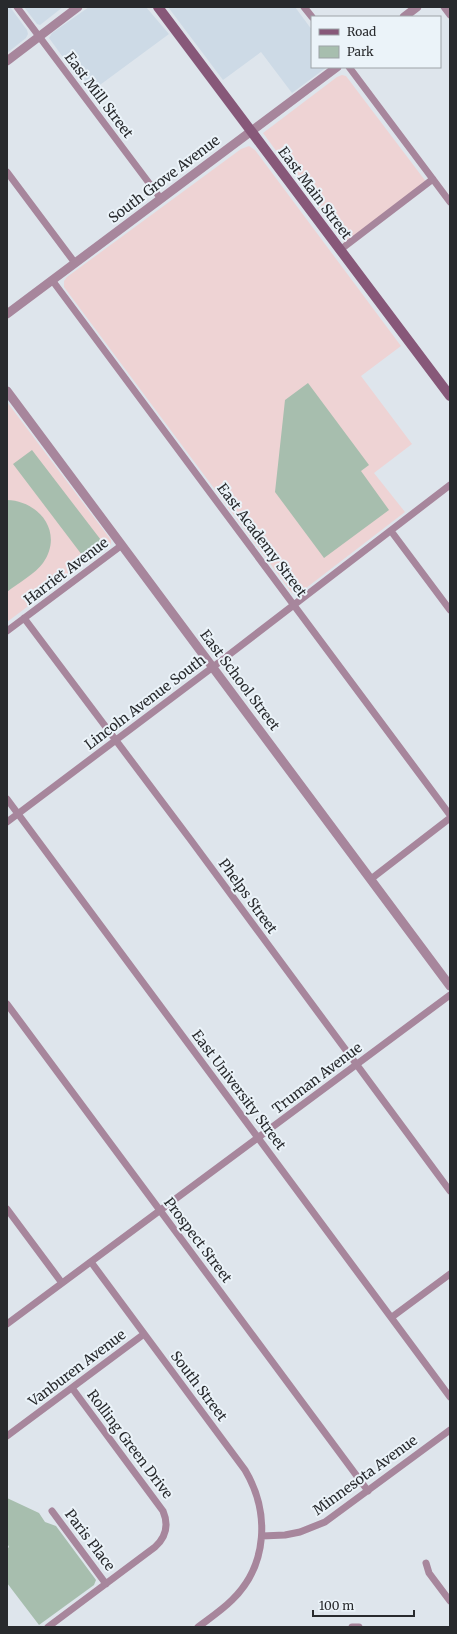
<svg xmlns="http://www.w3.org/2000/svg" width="457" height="1634" viewBox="0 0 457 1634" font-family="Merriweather,serif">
<rect width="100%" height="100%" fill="#dee5ec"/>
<path fill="#cddae6" d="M7 7H10L27 30 28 34 26 38 7 53Z
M24 7H63L40 25 37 24Z
M89 7H146L169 34 89 93 49 38 52 33Z
M168 7H295L312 30V67H327L292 93 261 52 223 80Z"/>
<path fill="#eed3d4" d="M342 75 346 76 427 183 345 244 263 133 337 77Z
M249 146 255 150 401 346 361 376 412 444 374 473 405 512 297 595 292 593 64 287V281L67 277 241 149Z
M7 402 111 540V544L7 622Z"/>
<path fill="#a7beae" d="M308 383 369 465 361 471 389 510 324 558 275 492 285 400Z
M32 450 104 544 85 559 13 464Z
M7 500C40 501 64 533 43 563 36 573 17 584 7 592Z
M7 1498 39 1513 45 1522 56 1526 96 1580 94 1585 39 1625 7 1583V1549L9 1547 7 1543Z"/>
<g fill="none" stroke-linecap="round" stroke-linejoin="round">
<path stroke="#a7869c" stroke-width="7" d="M17 7 161 199
M304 7 312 17
M444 7 450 15
M349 67 450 202
M7 172 75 263
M340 250 433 179
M52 280 450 815
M391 531 450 610
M24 618 190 839 450 1191
M7 631 122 545
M7 799 450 1397
M7 822 213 667 450 485
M371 879 450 818
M7 1004 368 1491
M7 1209 62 1283
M91 1262 245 1470C270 1512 268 1565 232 1600 222 1610 210 1618 198 1627
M392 1317 450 1274
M7 1324 450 995
M7 1436 144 1334
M52 1511 106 1584
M262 1536 285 1535 300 1532 325 1522 450 1430
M426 1563 429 1573 450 1601
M48 1627 155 1547C166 1537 169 1525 163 1511L72 1388
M352 1627H359"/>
<path stroke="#a7869c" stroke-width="9" d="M404 17 417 7
M7 61 78 7
M7 314 337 67
M7 391 450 986"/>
<path stroke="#875879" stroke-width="10" d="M158 7 450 396"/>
</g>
<g text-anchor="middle" stroke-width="4" stroke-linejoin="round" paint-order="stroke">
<g font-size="14" fill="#282a2d" stroke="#ebf3f9">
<text transform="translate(99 95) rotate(53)" y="5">East Mill Street</text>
<text transform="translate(164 179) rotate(-37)" y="5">South Grove Avenue</text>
<text transform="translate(315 193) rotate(53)" y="5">East Main Street</text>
<text transform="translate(262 540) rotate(53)" y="5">East Academy Street</text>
<text transform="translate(66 571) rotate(-37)" y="5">Harriet Avenue</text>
<text transform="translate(240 680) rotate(53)" y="5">East School Street</text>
<text transform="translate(145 702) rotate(-37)" y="5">Lincoln Avenue South</text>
<text transform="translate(248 896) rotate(54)" y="5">Phelps Street</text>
<text transform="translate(317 1078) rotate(-37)" y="5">Truman Avenue</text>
<text transform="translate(239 1090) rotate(53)" y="5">East University Street</text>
<text transform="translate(198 1240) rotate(53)" y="5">Prospect Street</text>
<text transform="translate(77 1368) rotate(-37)" y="5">Vanburen Avenue</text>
<text transform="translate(199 1386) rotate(53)" y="5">South Street</text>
<text transform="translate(130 1444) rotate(53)" y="5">Rolling Green Drive</text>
<text transform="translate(365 1475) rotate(-36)" y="5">Minnesota Avenue</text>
<text transform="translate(90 1540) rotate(53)" y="5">Paris Place</text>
</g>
</g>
<rect width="457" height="1634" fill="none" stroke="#282a2d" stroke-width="16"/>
<rect x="311" y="16" width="130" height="52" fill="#ebf3f9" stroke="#9da3a7"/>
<rect x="319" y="29" width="20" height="6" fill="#875879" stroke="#9da3a7"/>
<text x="347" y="36" font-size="12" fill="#282a2d">Road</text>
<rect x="319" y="46" width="20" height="12" fill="#a7beae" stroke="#9da3a7"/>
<text x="347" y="56" font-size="12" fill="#282a2d">Park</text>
<path d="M313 1610v6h101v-6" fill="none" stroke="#282a2d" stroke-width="2"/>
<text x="319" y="1610" font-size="12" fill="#282a2d" stroke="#ebf3f9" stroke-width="3" paint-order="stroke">100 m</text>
</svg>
